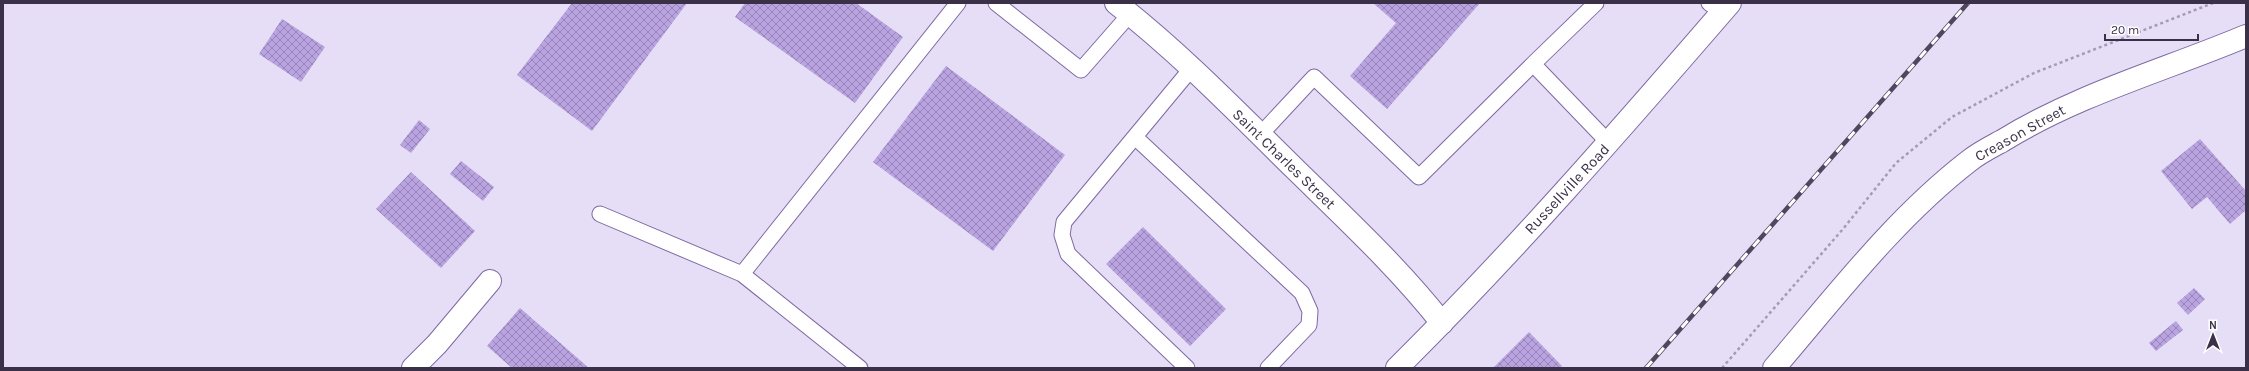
<svg xmlns="http://www.w3.org/2000/svg" width="2249" height="371" viewBox="0 0 2249 371" font-family="Karla,sans-serif">
<defs>
<pattern id="building-cross-hatch" width="8" height="8" patternUnits="userSpaceOnUse"><rect width="8" height="8" fill="#b9a3e0"/><path d="M0 0l8 8M0 8l8-8" fill="none" stroke="#9785b8"/></pattern>
</defs>
<rect width="100%" height="100%" fill="#e6ddf7"/>
<path fill="url(#building-cross-hatch)" d="M572 3H687L592 131 517 75Z
M745 3H856L903 37 855 103 735 17Z
M1373 3H1480L1387 109 1350 76 1396 23Z
M282 19 325 47 301 82 259 54Z
M946 66 1065 155 993 251 873 162Z
M419 120 430 129 411 153 400 145Z
M2200 139 2246 191V210L2230 224 2207 197 2192 209 2161 171Z
M461 161 494 187 483 201 450 174Z
M411 172 475 231 441 268 376 209Z
M1143 227 1226 309 1190 346 1106 264Z
M2194 288 2205 299 2188 315 2177 303Z
M520 308 589 368H512L487 346Z
M2176 321 2183 330 2156 351 2149 343Z
M1529 332 1562 366 1559 368H1493Z"/>
<g fill="none" stroke-linecap="round" stroke-linejoin="round">
<g stroke="#7e69a1" stroke-width="17">
<path id="lane" d="M996 3 1081 70 1130 14
M1709 3 1722 12
M1533 64 1596 3
M1260 135 1314 77 1419 177 1533 64 1609 143
M1135 137 1302 293 1310 311 1309 325 1268 368
M600 214 742 274 860 368
M742 274 958 3
M1187 368 1068 254 1062 235 1064 222 1191 69"/>
</g>
<g stroke="#7e69a1" stroke-width="24">
<path id="street" d="M1116 3C1180 53 1236 111 1294 168 1345 218 1398 267 1442 323
M413 368 437 344 490 281
M1774 368C1835 297 1894 219 1969 161 1979 153 1991 147 2002 141 2078 94 2165 70 2246 36"/>
</g>
<g stroke="#7e69a1" stroke-width="24">
<path id="primary" d="M1397 368C1514 252 1622 128 1730 3"/>
</g>
<path stroke="#a49bb4" stroke-width="2.5" stroke-dasharray="3 3" stroke-linecap="butt" d="M1722 368 1843 229 1896 163 1952 117 2034 73 2213 3"/>
<use href="#lane" stroke="#fff" stroke-width="15"/>
<use href="#street" stroke="#fff" stroke-width="22"/>
<use href="#primary" stroke="#fff" stroke-width="22"/>
<g stroke="#50475f" stroke-width="4.5">
<path id="rail" d="M1646 368 1968 3"/>
</g>
<use href="#rail" stroke="#fff" stroke-width="3" stroke-dasharray="9" stroke-linecap="butt"/>
</g>
<g text-anchor="middle" stroke-width="3" stroke-linejoin="round" paint-order="stroke">
<g font-size="15" fill="#3a3149" stroke="#fff">
<text transform="translate(2020 133) rotate(-29)" y="5">Creason Street</text>
<text transform="translate(1284 159) rotate(44)" y="5">Saint Charles Street</text>
<text transform="translate(1567 189) rotate(-47)" y="5">Russellville Road</text>
</g>
</g>
<rect width="2249" height="371" fill="none" stroke="#3a3149" stroke-width="8"/>
<g transform="translate(2213 335)" stroke="#ffffff" stroke-width="3" paint-order="stroke">
<path d="M0-3L7 15L0 10L-7 15Z" fill="#3a3149"/>
<text y="-6" font-size="11" font-weight="bold" text-anchor="middle" fill="#3a3149">N</text>
</g>
<path d="M2105 34v6h93v-6" fill="none" stroke="#3a3149" stroke-width="2"/>
<text x="2111" y="34" font-size="12" fill="#3a3149" stroke="#ffffff" stroke-width="3" paint-order="stroke">20 m</text>
</svg>
